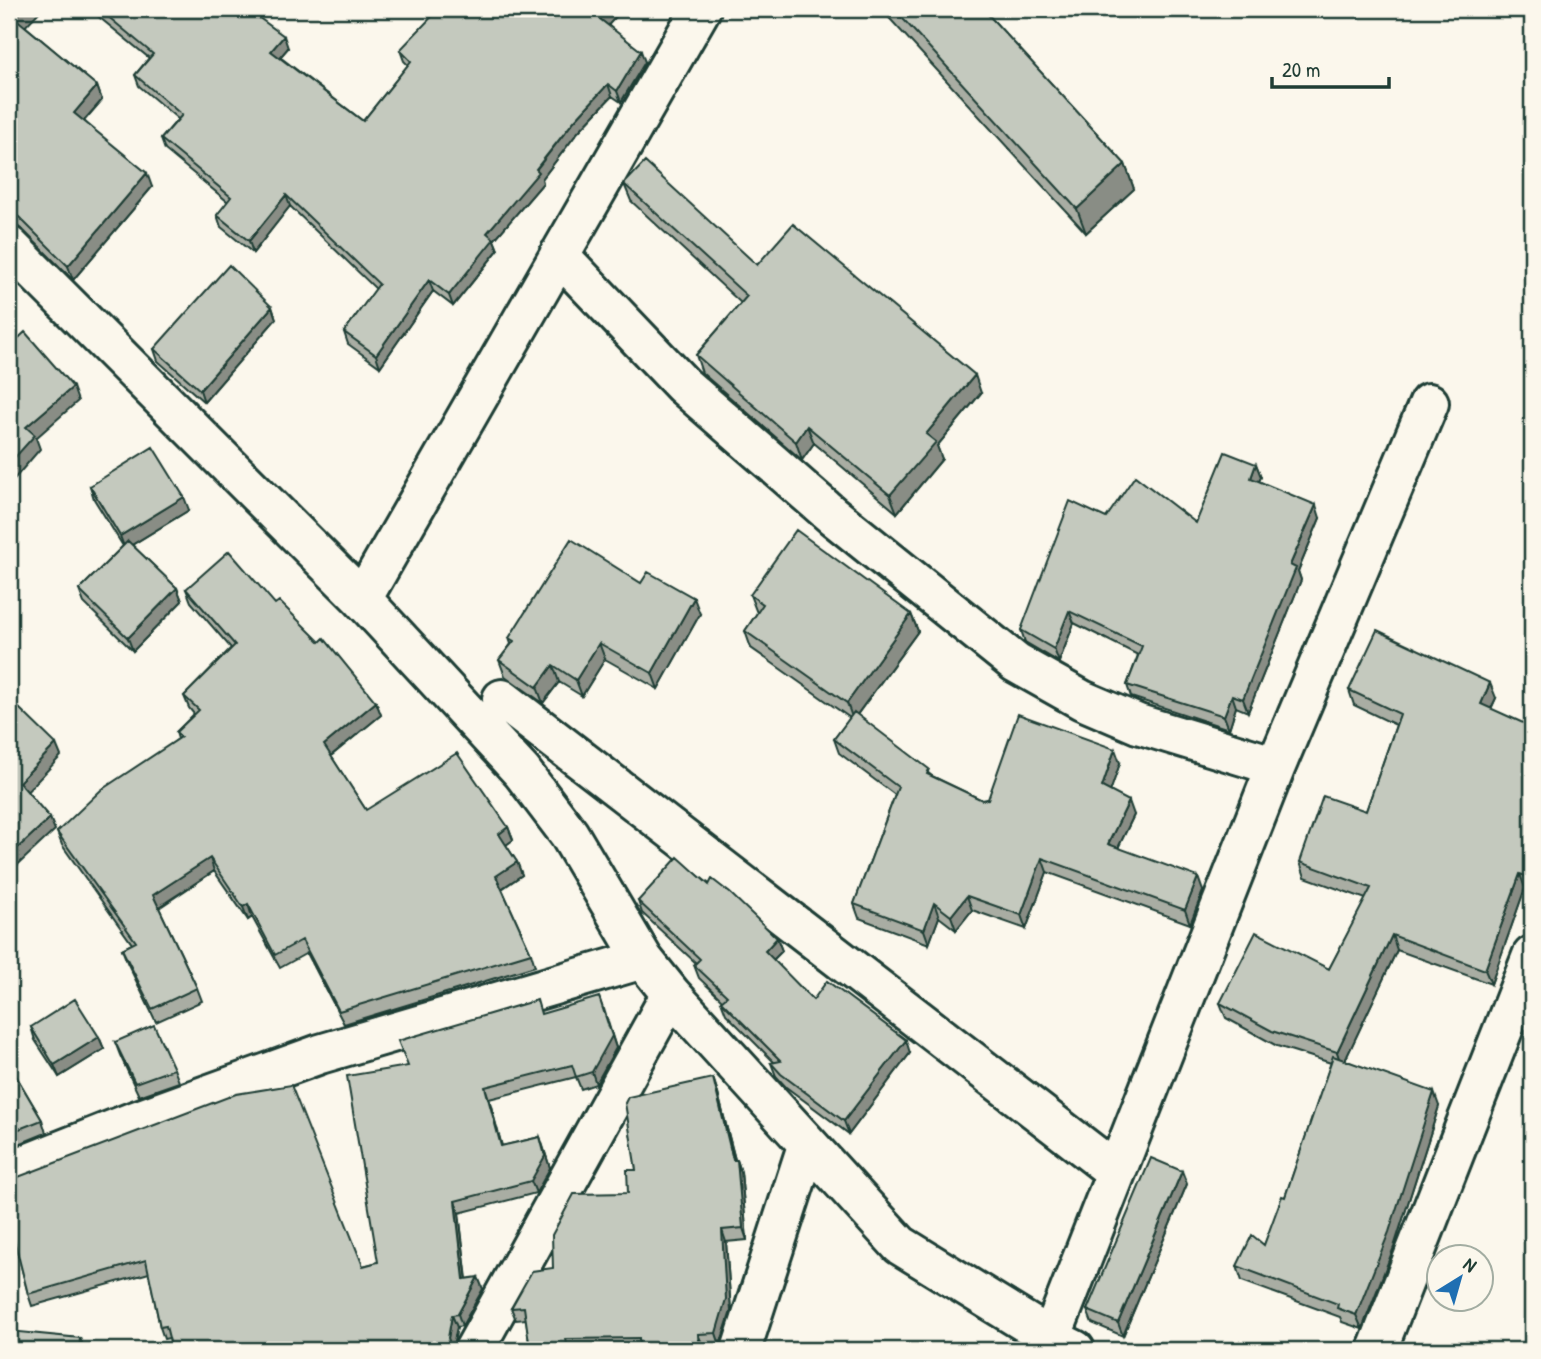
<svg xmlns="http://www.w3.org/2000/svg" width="1541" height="1359" viewBox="0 0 1541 1359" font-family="'Patrick Hand',sans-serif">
<rect width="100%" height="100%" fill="#fbf7ec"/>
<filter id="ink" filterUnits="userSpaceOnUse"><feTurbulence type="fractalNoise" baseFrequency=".0143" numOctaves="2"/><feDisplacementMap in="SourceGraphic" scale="14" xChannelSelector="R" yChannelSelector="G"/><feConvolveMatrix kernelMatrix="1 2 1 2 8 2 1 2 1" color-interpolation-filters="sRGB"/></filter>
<g filter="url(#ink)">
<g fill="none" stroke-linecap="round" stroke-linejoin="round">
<g stroke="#1f3d34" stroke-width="44">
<path id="minor" d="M9 246 362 599 522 772 569 834 643 959 671 994 900 1245 1051 1338 1075 1350
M559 255 683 385 832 515 1016 663 1082 700 1138 724 1276 766
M362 599 701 9
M502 699 1116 1172
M9 1171 135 1121 320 1054 643 959
M1051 1338 1276 766 1429 403
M474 1350 671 994
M741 1350 807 1146
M1377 1350 1532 956"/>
</g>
<use href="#minor" stroke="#fbf7ec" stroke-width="38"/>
</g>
<path fill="#a9ada3" stroke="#1f3d34" stroke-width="2" d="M9 9 25 26 97 86 102 100 84 121 152 187 73 280 24 231 9 220V194L12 191 9 187Z
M89 9H252L250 11 288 48 280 57 363 121 408 65 404 61 400 50 620 12 608 25 645 62 621 102 612 96 578 132 542 179 543 183 494 240 498 250 453 306 433 291 380 367 348 344 344 332 376 289 290 206 253 253 221 227 217 215 228 202 165 150 161 139 178 119 139 86 135 75 149 58Z
M881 9H983L1125 164 1134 189 1086 233Z
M624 184 757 265 981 393 937 446 942 459 897 513 814 443 802 460 702 373 696 355 741 303 631 201Z
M272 307 276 319 204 402 158 361 154 349Z
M1256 464 1261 477 1259 481 1320 518 1298 571 1301 580 1248 712 1236 707 1229 729 1131 697 1127 685 1138 655 1074 623 1059 662 1025 642 1021 630 1106 518 1196 523Z
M90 486 189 510 132 545 177 588 182 601 133 651 84 603 79 590 123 546 94 499Z
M641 583 700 614 658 689 605 659 582 696 559 682 543 703 505 676 499 660 511 644 509 638Z
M186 589 275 604 376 702 381 715 331 756 366 810 508 827 513 840 506 845 517 862 522 875 502 889 531 953 535 966 344 1024 307 953 280 968 252 917 248 920 214 871 159 908 197 988 202 1001 156 1022 127 962 122 949 132 944 62 845 57 832 178 739 176 732 194 714 189 708 184 696 231 648 191 602Z
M750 595 911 614 918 631 857 715 932 776 982 800 988 799 1120 763 1110 791 1134 815 1118 848 1203 891 1190 924 1047 872 1026 929 972 910 956 930 939 917 929 944 859 918 854 904 895 795 839 753 834 739 850 718 751 648 745 631 757 613Z
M1349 690 1496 698 1491 709 1531 891 1525 888 1491 984 1397 950 1345 1060 1439 1106 1394 1247 1362 1329 1342 1322 1340 1317 1242 1281 1237 1266 1264 1245 1285 1197 1331 1063 1277 1046 1226 1018 1220 1003 1329 969 1366 899 1305 877 1300 862 1366 811 1396 725 1354 705Z
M709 885 777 938 782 951 773 960 813 1000 910 1053 849 1134 786 1087 776 1076 771 1063 774 1062 726 1014 721 1001 722 1000 699 978 694 965 696 963 642 913 638 901Z
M1532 1006V1045L1529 1043 1524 1029Z
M604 1009 616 1048 596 1084 581 1089 576 1077 489 1099 502 1146 540 1137 550 1168 536 1193 459 1213 467 1279 483 1289 462 1326 457 1327 452 1350 169 1338 164 1339 160 1327 149 1273 32 1306 28 1294 9 1219 363 1266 378 1262 408 1066 542 1014Z
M31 1027 99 1037 104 1049 59 1077 35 1040Z
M115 1042 174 1069 179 1082 139 1096 120 1055Z
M9 1064 42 1120 46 1133 9 1148Z
M713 1078 717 1090 735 1160H737L741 1172 747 1240 726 1242 731 1311 720 1345 639 1350H530L526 1319 516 1320 511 1308 553 1268 628 1193 636 1170Z
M1187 1184 1123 1336 1092 1323 1087 1310Z"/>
<path fill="#898d85" stroke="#1f3d34" stroke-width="2" d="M24 9H42L20 32 15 18Z
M608 9H619L620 12 604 30 600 19Z
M284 36 288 48 276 62 271 51Z
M641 51 645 62 621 102 617 91Z
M608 84 612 96 578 132 542 179 543 183 494 240 498 250 453 306 449 295 487 233 574 121Z
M97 86 102 100 79 126 74 113Z
M1125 164 1134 189 1086 233 1077 209Z
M147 173 152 187 73 280 68 266Z
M286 195 290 206 253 253 249 241Z
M429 280 433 291 380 367 376 355Z
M272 307 276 319 204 402 200 390Z
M975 375 981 393 937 446 942 459 897 513 890 495 926 434Z
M73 387 78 401 36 438 40 449 9 485V464L26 427Z
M807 426 814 443 802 460 796 442Z
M1256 464 1261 477 1255 490 1251 478Z
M184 497 189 510 125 549 120 536Z
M1316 505 1320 518 1298 571 1301 580 1248 712 1243 699 1290 565Z
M177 588 182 601 133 651 128 638Z
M694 598 700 614 658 689 652 673Z
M1069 611 1074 623 1059 662 1054 649Z
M911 614 918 631 853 720 847 703Z
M599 643 605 659 582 696 576 680Z
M553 665 559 682 543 703 537 687Z
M1490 683 1496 698 1486 719 1481 704Z
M1232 695 1236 707 1229 729 1224 716Z
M376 702 381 715 328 758 324 745Z
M56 744 61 756 24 795 19 782Z
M1115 749 1120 763 1107 801 1102 787Z
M1129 801 1134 815 1113 858 1108 844Z
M50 818 55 830 9 873V856Z
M508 827 513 840 503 847 499 834Z
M210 858 214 871 157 908 153 895Z
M1042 858 1047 872 1026 929 1021 915Z
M1532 858V888L1531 891 1526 876Z
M517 862 522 875 501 889 496 876Z
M1520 874 1525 888 1491 984 1485 970Z
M1198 877 1203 891 1190 924 1185 910Z
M967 896 972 910 956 930 951 916Z
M934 903 939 917 929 944 924 930Z
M248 904 252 917 248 920 243 907Z
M1392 935 1397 950 1342 1067 1337 1052Z
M777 938 782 951 769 964 765 951Z
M599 997 616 1048 596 1084 592 1072Z
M99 1037 104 1049 59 1077 54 1065Z
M906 1040 910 1053 849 1134 844 1121Z
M713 1078 717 1090 738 1171 737 1160 741 1172 747 1240 743 1228 733 1160Z
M485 1087 489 1099 505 1158 501 1146Z
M1434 1092 1439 1106 1394 1247 1362 1329 1356 1315Z
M540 1137 550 1168 536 1193 531 1181Z
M1182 1171 1187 1184 1123 1336 1118 1323Z
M455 1201 459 1213 468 1291 464 1279Z
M722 1230 726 1242 731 1311 720 1345 716 1333Z
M478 1277 483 1289 462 1326 458 1314Z
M452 1315 457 1327 452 1350H451L448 1338Z
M698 1334 703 1346V1350H699Z
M80 1338 85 1350H79Z"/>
<path fill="#c4c9be" stroke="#1f3d34" stroke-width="2" d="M9 9H24L15 18 97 86 74 113 147 173 68 266 19 217 9 210V194L15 186 9 179Z
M99 9H247L284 36 271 51 363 121 411 61 400 50 439 9H608L600 19 641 51 617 91 608 84 574 121 536 169 539 172 487 233 494 239 449 295 429 280 376 355 344 332 379 284 286 195 249 241 217 215 231 197 161 139 182 115 135 75 153 54Z
M894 9H983L1125 164 1077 209Z
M645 162 757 265 793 224 975 375 926 434 936 442 890 495 807 426 796 442 696 355 747 296 624 184Z
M229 265 272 307 200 390 154 349Z
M25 332 73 387 26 427 35 435 9 464V347Z
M153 447 184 497 120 536 90 486Z
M1225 452 1256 464 1251 478 1316 505 1290 565 1296 568 1243 699 1232 695 1224 716 1127 685 1142 646 1069 611 1054 649 1021 630 1070 501 1106 518 1135 476 1196 523Z
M796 530 911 614 847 703 745 631 763 604 750 595Z
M571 539 641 583 648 572 694 598 652 673 599 643 576 680 553 665 537 687 499 660 514 641 509 638Z
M128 541 177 588 128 638 79 590Z
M229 551 275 604 279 601 320 642 324 638 376 702 324 745 366 810 457 753 508 827 499 834 517 862 496 876 531 953 339 1011 302 940 275 955 248 904 243 907 210 858 153 895 197 988 152 1009 122 949 136 942 57 832 101 790 181 737 176 732 199 710 184 696 235 645 186 589Z
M1377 630 1490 683 1481 704 1532 727V858L1526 876 1520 874 1485 970 1392 935 1337 1052 1272 1031 1220 1003 1256 932 1329 969 1371 888 1300 862 1323 796 1366 811 1400 714 1349 690Z
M19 708 56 744 19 782 50 818 9 856V718Z
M854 712 929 769 927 774 982 800 988 799 1018 714 1115 749 1102 787 1129 801 1108 844 1198 877 1185 910 1042 858 1021 915 967 896 951 916 934 903 924 930 854 904 898 787 834 739Z
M678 857 709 885 712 879 730 893 777 938 765 951 813 1000 827 981 906 1040 844 1121 781 1074 771 1063 781 1061 721 1001 727 996 694 965 700 959 638 901Z
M599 997 612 1036 592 1072 576 1077 572 1065 485 1087 501 1146 540 1137 545 1156 531 1181 455 1201 464 1279 478 1277 458 1314 452 1315 448 1338 451 1349 452 1350H172L166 1326 160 1327 146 1260 28 1294 9 1219V1179H13L236 1094 291 1085 363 1266 378 1262 347 1076 408 1066 398 1041 537 1000 541 1014Z
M75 999 99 1037 54 1065 31 1027Z
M1532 1006V1033L1524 1029Z
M154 1025 174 1069 135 1083 115 1042Z
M1333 1056 1434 1092 1389 1232 1356 1315 1337 1308 1338 1304 1237 1266 1252 1235 1264 1245 1282 1196 1285 1197Z
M9 1064 42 1120 9 1133Z
M713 1078 733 1160H737L743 1228 722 1230 726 1299 716 1333 698 1334 699 1350H639V1338L566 1339 567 1344 530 1349 524 1307 511 1308 532 1271 553 1268 552 1235 574 1194 628 1193 627 1170H636L625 1103 628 1097Z
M1151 1158 1182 1171 1118 1323 1087 1310Z
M9 1331 80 1338 79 1350H9Z"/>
</g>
<rect width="1541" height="1359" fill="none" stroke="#fbf7ec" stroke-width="35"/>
<rect x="18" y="18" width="1506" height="1324" fill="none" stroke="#1f3d34" stroke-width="2.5" filter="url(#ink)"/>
<g transform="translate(1460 1278) rotate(37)"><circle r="33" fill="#fbf7ec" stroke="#a3ada2" stroke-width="2"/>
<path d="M0-5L12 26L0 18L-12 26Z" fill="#1f6fb2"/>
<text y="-10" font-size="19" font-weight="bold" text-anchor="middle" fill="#1f3d34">N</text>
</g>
<path d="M1272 77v10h117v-10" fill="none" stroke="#1f3d34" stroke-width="3.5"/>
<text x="1282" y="77" font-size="21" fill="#1f3d34" stroke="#fbf7ec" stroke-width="5" paint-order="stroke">20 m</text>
</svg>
